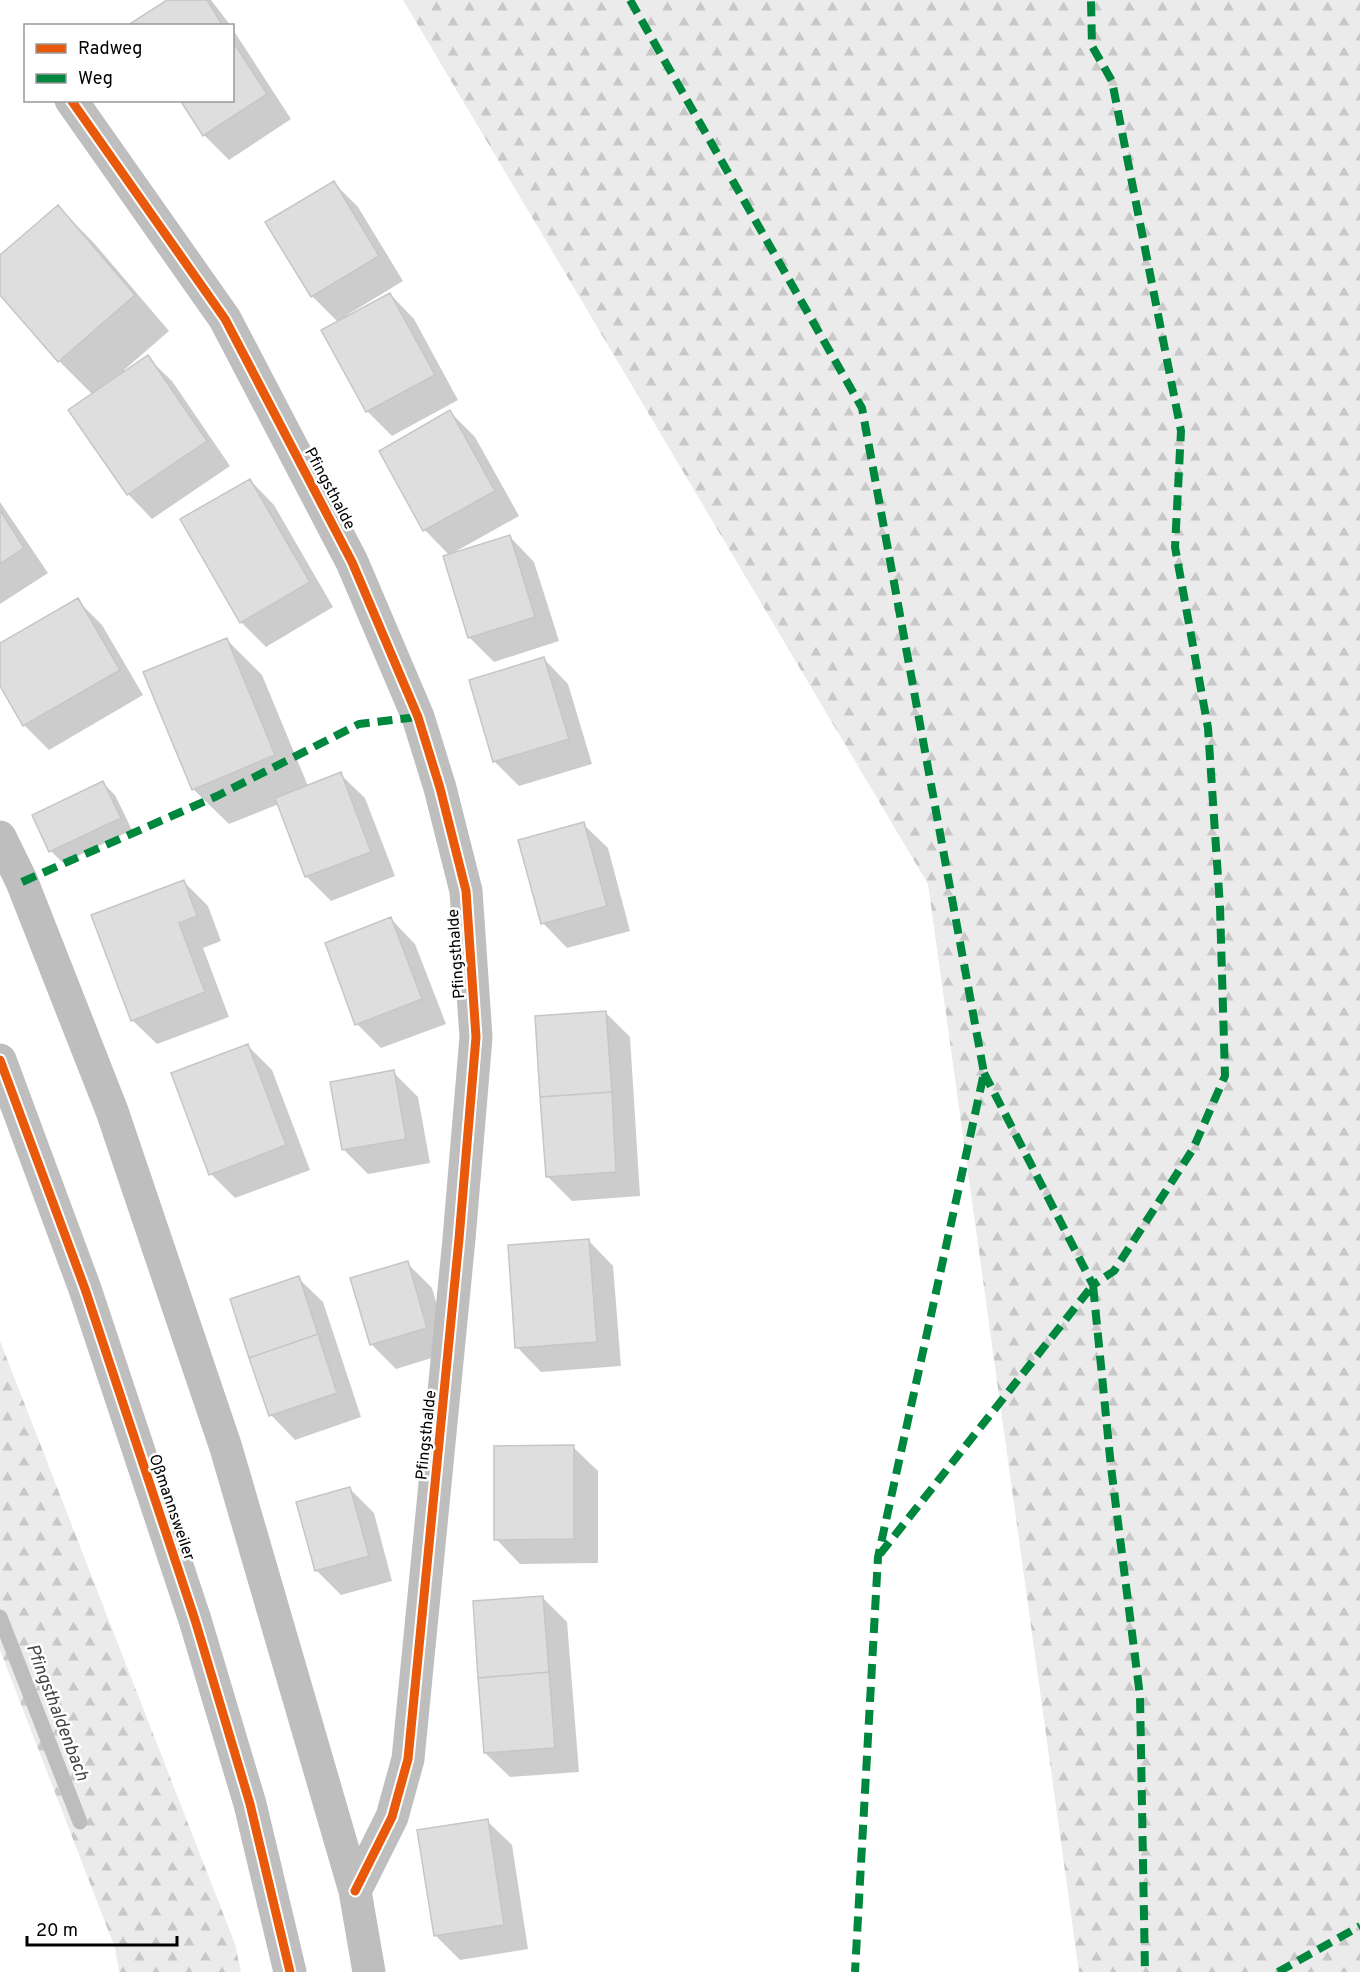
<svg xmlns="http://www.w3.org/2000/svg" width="1360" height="1972" viewBox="0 0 1360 1972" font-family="Overpass,sans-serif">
<defs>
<pattern id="forest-firs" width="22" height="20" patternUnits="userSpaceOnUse" patternTransform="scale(1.5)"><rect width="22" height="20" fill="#ebebeb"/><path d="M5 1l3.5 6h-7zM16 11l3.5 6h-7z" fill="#c8c8c8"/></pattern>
</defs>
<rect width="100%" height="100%" fill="#fff"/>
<path fill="url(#forest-firs)" d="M403 0H1360V1972H1079L928 884Z
M0 1341 235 1944 241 1972H119L115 1948 0 1650Z"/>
<path fill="#0003" d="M170 0H211L231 26H134Z
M232 28 291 119 229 160 204 135 232 100Z
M334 183 358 207 403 281 347 315 348 317 390 294 414 319 458 400 392 436 367 411 323 330 338 322 312 296Z
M58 207 94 243 169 331 124 370 125 372 147 357 172 381 230 466 152 519 128 494 93 395 59 361 0 293V257Z
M450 412 475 437 519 516 451 554 510 537 534 562 559 641 494 662 469 637 450 556 425 530 381 452Z
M250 480 274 505 333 607 266 647 241 622Z
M0 502 48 573 0 604Z
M77 600 102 625 143 695 49 750 24 725 0 683V644Z
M226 639 262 675 308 786 340 774 365 798 395 876 331 901 306 876 279 804 229 824 193 789Z
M544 659 568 684 592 764 519 786 495 762Z
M103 783 115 795 132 830 63 863 51 851Z
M583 824 608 848 630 931 567 948 543 923Z
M184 882 208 906 221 941 203 948 229 1017 157 1044 132 1020Z
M391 919 415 944 446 1024 381 1048 357 1024Z
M606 1013 630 1037 640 1196 572 1201 547 1176Z
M248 1046 272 1070 310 1170 235 1198 211 1174Z
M393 1072 418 1097 430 1163 368 1174 344 1150Z
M589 1241 613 1266 621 1366 541 1372 517 1347Z
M407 1263 432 1288 451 1352 396 1369 371 1344Z
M298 1278 323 1302 361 1417 295 1440 271 1415Z
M573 1447 598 1471V1563L520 1564 496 1539Z
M350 1489 374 1513 392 1581 341 1595 316 1570Z
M542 1597 567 1622 579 1772 510 1777 485 1753Z
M487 1821 512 1845 528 1949 460 1960 435 1935Z"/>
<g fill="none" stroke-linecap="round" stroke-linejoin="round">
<path stroke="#bdbdbd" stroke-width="15" d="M0 1617 80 1822"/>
</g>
<path fill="#dedede" stroke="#c6c6c6" stroke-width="1.5" d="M167 0H207L223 26H132L131 23Z
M232 40 267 94 203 136 180 100H232Z
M334 181 379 256 311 297 265 222Z
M58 205 135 295 58 362 0 295V255Z
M390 293 435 375 366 412 321 330Z
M148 355 207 441 127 495 68 410Z
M450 410 495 491 423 531 379 451Z
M250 479 310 582 240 623 180 519Z
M0 510 24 548 0 564Z
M510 535 535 617 468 638 443 556Z
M78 598 120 670 23 726 0 686V643Z
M227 638 275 755 192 790 143 672Z
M544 657 569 739 493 762 469 680Z
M341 772 371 852 305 877 275 798Z
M103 781 121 818 49 852 32 815Z
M584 822 607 906 541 924 518 840Z
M184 880 197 916 179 923 205 992 131 1021 91 915Z
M391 917 422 999 355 1025 325 943Z
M606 1011 612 1092 540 1097 535 1016Z
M248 1044 286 1145 209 1175 171 1073Z
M394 1070 406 1139 342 1150 330 1082Z
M612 1092 616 1172 546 1177 540 1097Z
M589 1239 597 1342 515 1348 508 1245Z
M408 1261 427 1328 370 1345 350 1278Z
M299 1276 318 1334 249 1358 230 1299Z
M318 1334 337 1393 269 1416 249 1358Z
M574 1445V1539L494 1540V1446Z
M350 1487 369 1556 315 1571 296 1502Z
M543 1596 549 1672 478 1678 473 1601Z
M549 1672 555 1748 484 1753 478 1678Z
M488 1819 504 1925 434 1936 417 1830Z"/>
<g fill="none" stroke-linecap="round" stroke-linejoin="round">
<path stroke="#bebebe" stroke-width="33" d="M71 100 225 319 352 562 418 717 440 788 466 891 476 1037 459 1239 408 1759 392 1817 355 1891
M0 837 22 882 112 1111 226 1448 355 1891 369 1972
M0 1060 85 1289 195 1620 250 1804 290 1972"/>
<path stroke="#00873e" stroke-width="8" stroke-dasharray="15 8" stroke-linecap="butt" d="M630 0 862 408 984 1073 878 1557 855 1972
M22 882 217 796 359 724 418 717
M984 1073 1093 1285 1114 1271 1193 1149 1225 1076 1220 907 1208 728 1175 547 1181 431 1112 81 1092 46 1091 0
M880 1554 1093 1285 1111 1467 1140 1696 1145 1972
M1278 1972 1360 1926"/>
<g stroke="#fff" stroke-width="13">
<path id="cycleway" d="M71 100 225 319 352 562 418 717 440 788 466 891 476 1037 459 1239 408 1759 392 1817 355 1891
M0 1060 85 1289 195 1620 250 1804 290 1972"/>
</g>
<use href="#cycleway" stroke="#e8590c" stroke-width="9"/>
</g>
<g text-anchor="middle" stroke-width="5" stroke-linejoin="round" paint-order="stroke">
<g font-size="16" fill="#000" stroke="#fff">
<text transform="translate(331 488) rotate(62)" y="6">Pfingsthalde</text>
<text transform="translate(455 954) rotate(-94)" y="6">Pfingsthalde</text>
<text transform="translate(425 1435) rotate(-84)" y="6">Pfingsthalde</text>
<text transform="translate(173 1507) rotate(71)" y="6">Oßmannsweiler</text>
</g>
<g font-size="18" font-style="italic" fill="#424242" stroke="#fff">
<text transform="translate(58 1712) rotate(69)" y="6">Pfingsthaldenbach</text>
</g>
</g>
<rect x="24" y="24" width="210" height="78" fill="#ffffff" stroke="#999999" stroke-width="1.5"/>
<rect x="36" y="44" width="30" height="9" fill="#e8590c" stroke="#999999" stroke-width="1.5"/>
<text x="78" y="54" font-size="18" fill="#000000">Radweg</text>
<rect x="36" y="74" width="30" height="9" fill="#00873e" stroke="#999999" stroke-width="1.5"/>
<text x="78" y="84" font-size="18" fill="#000000">Weg</text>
<path d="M27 1936v9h150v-9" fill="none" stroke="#000000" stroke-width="3"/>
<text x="36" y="1936" font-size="18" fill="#000000" stroke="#ffffff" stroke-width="4.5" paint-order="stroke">20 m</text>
</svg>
